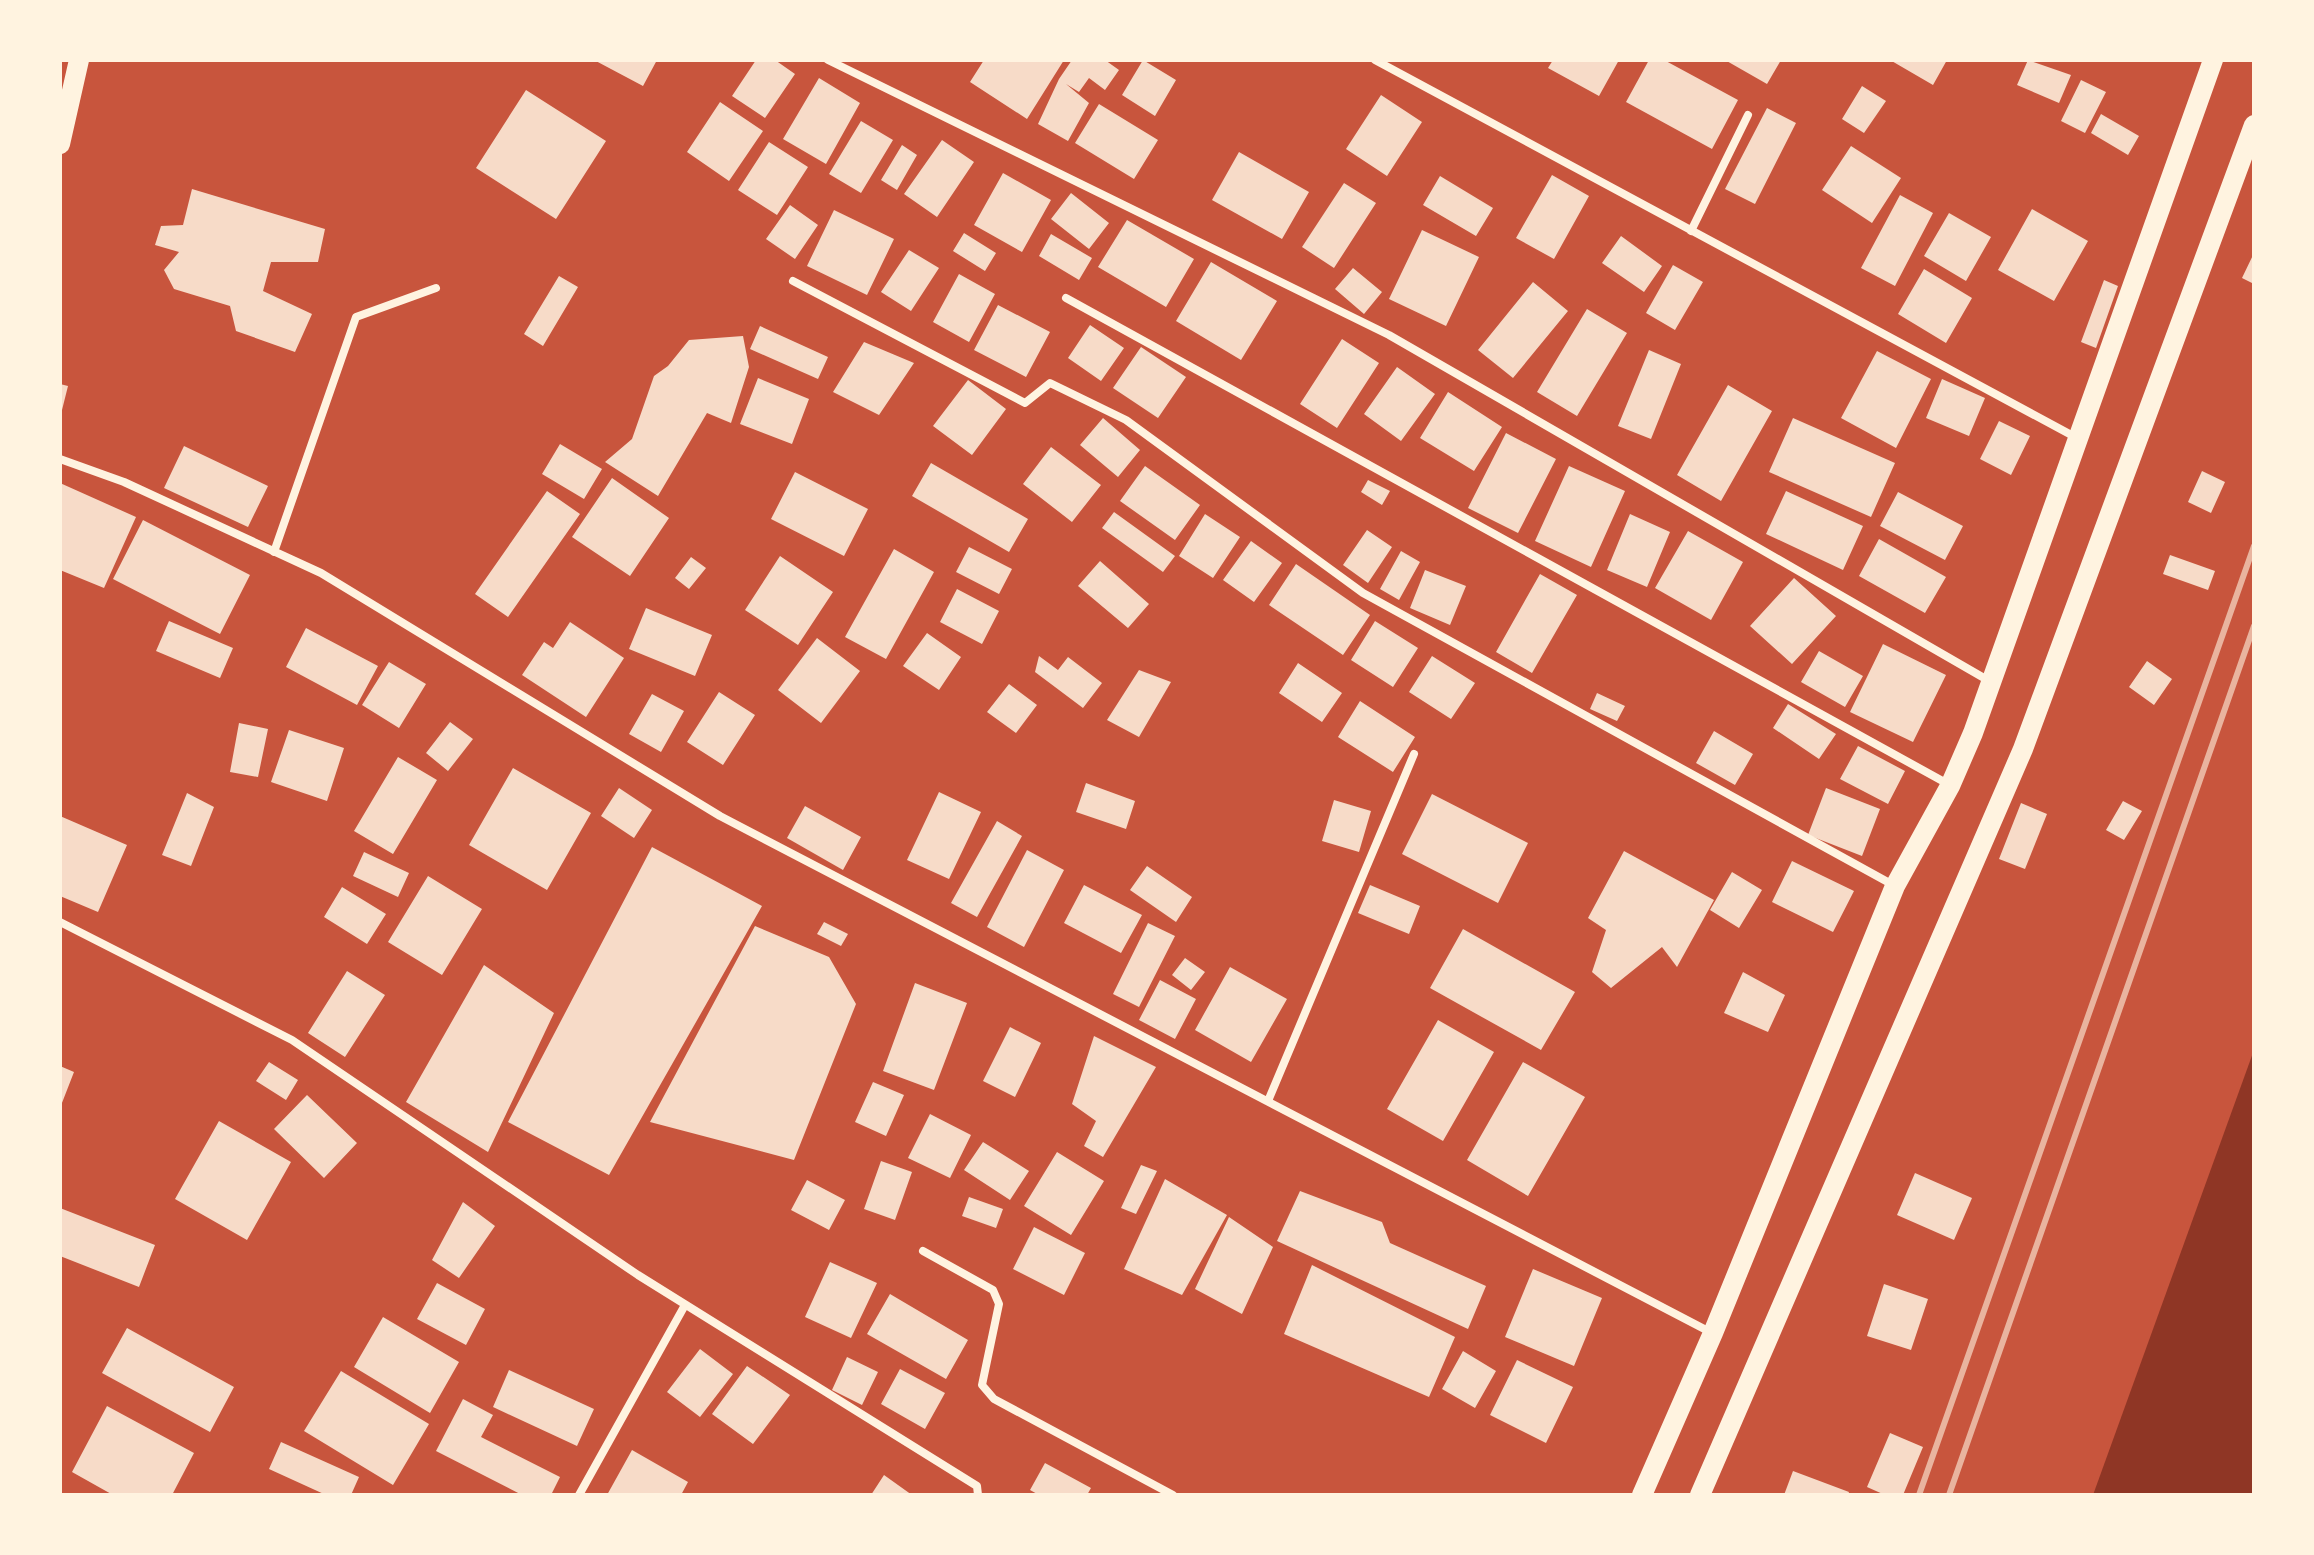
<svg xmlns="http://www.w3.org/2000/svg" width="2314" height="1555" viewBox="0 0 2314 1555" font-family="'Roboto Serif',serif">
<rect width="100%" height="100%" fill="#c8553d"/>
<path fill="#8f3625" d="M2254 1050V1495H2093Z"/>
<path fill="#f7dbc8" d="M594 60H657L643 86Z
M756 60H775L795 74 765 118 732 96Z
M984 60H1064L1027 119 970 82Z
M1072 60H1105L1119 70 1105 90 1089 78 1079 92 1066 84 1089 103 1068 141 1038 124 1059 79Z
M1143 60 1176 80 1155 116 1122 95Z
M1553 60H1619L1599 96 1548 68Z
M1649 60H1664L1738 100 1712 149 1626 102Z
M1725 60H1781L1767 84Z
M1890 60H1947L1933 85Z
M2028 60 2071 75 2059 103 2017 85Z
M819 78 860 103 826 164 783 139Z
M2081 80 2106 92 2085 133 2061 121Z
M1862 86 1886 101 1864 133 1842 119Z
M526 90 606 141 556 219 476 168Z
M1381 95 1422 122 1387 176 1346 149Z
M720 102 763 131 729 181 687 152Z
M1099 104 1158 140 1134 179 1075 143Z
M1767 108 1796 123 1755 204 1725 189Z
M2101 114 2139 136 2128 155 2091 133Z
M861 121 893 140 861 193 829 174Z
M942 140 974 162 937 217 904 194Z
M769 142 808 167 777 215 738 190Z
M902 145 917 155 897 190 881 180Z
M1851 146 1901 178 1872 223 1822 190Z
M1239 152 1309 192 1282 239 1212 200Z
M1003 173 1051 200 1022 252 974 225Z
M1552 175 1589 196 1554 259 1516 238Z
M1440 176 1493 208 1476 236 1423 205Z
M1344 183 1376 203 1334 268 1302 247Z
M192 189 325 229 318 262H271L263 291 312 314 295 352 236 331 230 306 174 289 164 270 179 252 155 245 161 226 183 225Z
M1071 193 1109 223 1089 249 1051 219Z
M1900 195 1933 213 1895 286 1861 268Z
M790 205 818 225 795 259 766 239Z
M2032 209 2088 241 2054 301 1998 270Z
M834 210 894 239 867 295 807 266Z
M1949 213 1991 237 1966 281 1924 256Z
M1127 220 1194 259 1166 307 1098 267Z
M1422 230 1479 257 1446 326 1389 299Z
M964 233 996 253 985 271 953 251Z
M1051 234 1092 258 1079 280 1039 256Z
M1621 236 1662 266 1644 292 1602 263Z
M909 250 939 268 911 311 881 292Z
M2254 253V284L2242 278Z
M1211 262 1277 301 1241 360 1176 321Z
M1673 265 1703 282 1675 330 1646 313Z
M1353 268 1382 292 1364 314 1335 289Z
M1924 269 1972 298 1946 343 1898 314Z
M959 274 995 294 969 342 933 322Z
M559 276 578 287 543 346 524 334Z
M2104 280 2118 286 2096 348 2081 342Z
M1533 282 1568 311 1513 378 1478 350Z
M998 305 1050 332 1026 377 974 350Z
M1587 309 1627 333 1577 416 1537 392Z
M1090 325 1124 348 1101 381 1068 358Z
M760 326 828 357 818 379 750 349Z
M743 336 749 367 731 423 707 413 658 496 605 462 632 439 654 376 668 366 689 340Z
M1342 339 1379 363 1337 428 1300 404Z
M864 342 914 363 879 415 833 392Z
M1141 347 1186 377 1158 418 1113 388Z
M1649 350 1681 364 1651 439 1618 426Z
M1877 351 1931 379 1896 448 1841 418Z
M1397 367 1435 394 1401 441 1364 414Z
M758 378 809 399 792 444 740 424Z
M1942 379 1985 398 1969 436 1926 418Z
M968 380 1006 409 972 455 933 426Z
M60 384 68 386 61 414H60Z
M1728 385 1772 411 1721 501 1677 475Z
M1448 392 1502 427 1474 471 1420 438Z
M1103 418 1140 450 1118 477 1080 445Z
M1793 418 1895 463 1871 517 1769 472Z
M1999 421 2030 436 2011 475 1980 459Z
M1506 433 1556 459 1518 533 1468 508Z
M560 444 602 469 584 499 542 474Z
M184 446 268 486 248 527 164 488Z
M1051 447 1101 485 1072 522 1023 484Z
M931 463 1028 519 1009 552 912 496Z
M1145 466 1200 505 1175 540 1120 501Z
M1569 466 1625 491 1591 567 1535 541Z
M2202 471 2225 482 2211 513 2188 502Z
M795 472 868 509 844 556 771 519Z
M612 478 669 518 630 576 572 537Z
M1368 480 1390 491 1382 505 1361 492Z
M60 483 136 517 104 588 60 570Z
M547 491 580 514 508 617 475 594Z
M1786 491 1863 526 1843 570 1766 534Z
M1898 492 1963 526 1945 560 1880 526Z
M1114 512 1175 556 1163 572 1102 528Z
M1205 514 1240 537 1213 578 1179 556Z
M1630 514 1670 532 1647 587 1607 570Z
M143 520 250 575 220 634 113 579Z
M1367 530 1392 547 1368 583 1343 565Z
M1688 531 1743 562 1711 620 1655 588Z
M1879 539 1946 577 1925 613 1859 576Z
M1251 541 1282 563 1254 602 1223 580Z
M969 547 1012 569 999 594 956 572Z
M894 549 934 572 886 659 845 637Z
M1401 551 1420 562 1399 600 1380 589Z
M2170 555 2215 571 2208 590 2163 574Z
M780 556 833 592 798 645 745 610Z
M691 557 706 568 689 589 675 578Z
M1100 561 1149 604 1128 628 1078 586Z
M1296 564 1370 615 1343 655 1269 605Z
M1425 570 1466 586 1450 625 1410 608Z
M1540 574 1577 595 1532 673 1496 652Z
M1794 578 1836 616 1792 664 1750 626Z
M957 589 999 611 982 644 940 622Z
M646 608 712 635 695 676 629 649Z
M169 621 233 648 220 678 156 651Z
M1375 621 1418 648 1393 687 1351 660Z
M570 622 624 658 586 717 522 675 544 642 553 648Z
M306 628 378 666 357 705 286 667Z
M927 633 961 657 939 690 903 666Z
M817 638 860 671 821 723 778 690Z
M1883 644 1946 675 1913 742 1850 712Z
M1819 651 1863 676 1845 707 1801 682Z
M1039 656 1058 670 1068 657 1102 683 1083 708 1035 672Z
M1432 656 1475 683 1451 719 1409 692Z
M2147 661 2172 679 2154 705 2129 687Z
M389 662 426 684 399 728 362 705Z
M1298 663 1342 693 1322 722 1279 693Z
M1139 670 1171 682 1139 737 1107 720Z
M1009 684 1037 705 1016 733 987 712Z
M719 692 755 715 723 765 687 742Z
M1597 693 1625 706 1617 721 1590 709Z
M652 694 684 711 661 752 629 734Z
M1360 701 1415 737 1393 772 1338 737Z
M1788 704 1836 734 1819 759 1773 728Z
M450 722 473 739 448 771 426 753Z
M239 723 268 729 258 777 230 772Z
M289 730 344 748 327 801 271 782Z
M1714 731 1753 754 1735 785 1696 763Z
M1858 746 1905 771 1888 804 1840 779Z
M398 757 437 780 393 854 354 831Z
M513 768 591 813 547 890 469 845Z
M1086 783 1135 801 1126 829 1076 812Z
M619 788 652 810 634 838 601 816Z
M1826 788 1880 809 1862 856 1808 835Z
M939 792 981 812 949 879 907 860Z
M187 793 214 807 191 866 162 855Z
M1432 794 1528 843 1498 903 1402 854Z
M1334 800 1371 811 1359 852 1322 841Z
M2123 801 2142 811 2124 840 2106 830Z
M2021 803 2047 814 2025 869 1999 859Z
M805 806 861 837 843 870 787 838Z
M60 816 127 845 98 912 60 896Z
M997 821 1022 836 977 917 951 903Z
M652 847 762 906 609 1175 508 1122Z
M1027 850 1064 870 1024 947 987 927Z
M1624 851 1714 900 1677 967 1662 947 1611 988 1592 972 1606 930 1588 918Z
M364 852 409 873 398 897 353 876Z
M1792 861 1854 891 1833 932 1772 902Z
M1147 866 1192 897 1176 922 1130 890Z
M1732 872 1762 890 1739 928 1710 910Z
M428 876 482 909 442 975 388 942Z
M1084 885 1142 915 1121 953 1064 923Z
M1370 885 1420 906 1409 934 1358 913Z
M342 887 386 914 367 944 324 917Z
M824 922 848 934 841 946 817 934Z
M1148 923 1175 936 1139 1007 1113 994Z
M755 926 829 957 856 1004 794 1160 650 1122Z
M1463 929 1575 992 1541 1050 1430 988Z
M1185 958 1205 972 1191 990 1172 975Z
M484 965 554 1013 488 1152 406 1102Z
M1230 967 1287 999 1251 1062 1195 1030Z
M347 971 385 995 345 1057 308 1033Z
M1743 972 1785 995 1768 1032 1724 1013Z
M1160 980 1196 999 1175 1039 1139 1020Z
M915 983 967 1003 934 1090 883 1071Z
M1438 1020 1494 1052 1443 1141 1387 1109Z
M1010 1027 1041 1043 1015 1097 983 1081Z
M1094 1036 1156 1067 1103 1157 1084 1146 1096 1121 1072 1104Z
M269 1062 298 1080 286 1100 256 1081Z
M1523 1062 1585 1097 1528 1196 1467 1160Z
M60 1066 74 1072 60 1108Z
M873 1082 904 1095 886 1136 855 1122Z
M307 1095 357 1143 324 1178 274 1129Z
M930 1114 971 1135 950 1178 908 1158Z
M219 1121 291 1162 247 1240 175 1199Z
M983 1142 1029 1171 1010 1200 964 1170Z
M1057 1152 1104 1181 1071 1235 1024 1206Z
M881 1161 912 1172 895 1220 864 1209Z
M1141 1165 1157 1171 1136 1214 1121 1208Z
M1915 1173 1972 1198 1954 1240 1897 1215Z
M1165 1179 1227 1215 1182 1295 1124 1269Z
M807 1180 845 1200 829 1230 791 1210Z
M1300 1191 1382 1222 1390 1243 1486 1286 1468 1329 1277 1241Z
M969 1197 1003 1209 996 1228 962 1216Z
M463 1202 495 1226 459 1278 432 1260Z
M60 1208 155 1245 139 1287 60 1256Z
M1229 1217 1273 1247 1242 1314 1195 1289Z
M1034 1227 1085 1253 1064 1295 1013 1269Z
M830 1262 877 1283 851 1338 805 1317Z
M1312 1265 1455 1337 1429 1397 1284 1334Z
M1533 1269 1602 1298 1574 1366 1505 1337Z
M437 1283 485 1309 466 1345 417 1319Z
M1884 1284 1928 1299 1911 1350 1867 1336Z
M890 1294 968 1340 946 1379 867 1334Z
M383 1317 459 1362 430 1413 354 1367Z
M127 1328 234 1387 210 1432 102 1373Z
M700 1349 733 1374 700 1417 667 1392Z
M1463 1351 1496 1371 1475 1408 1442 1389Z
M847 1357 878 1372 862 1405 832 1390Z
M1517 1360 1573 1387 1546 1443 1490 1415Z
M747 1366 790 1395 753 1444 712 1414Z
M900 1369 945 1393 925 1429 881 1404Z
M509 1370 594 1409 577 1446 493 1407Z
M341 1371 429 1424 393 1485 304 1431Z
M463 1399 493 1415 481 1437 560 1477 551 1495H522L436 1451Z
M107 1406 194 1453 172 1495H113L72 1472Z
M1890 1433 1923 1447 1903 1495H1885L1867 1487Z
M281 1442 359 1477 351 1495H326L269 1469Z
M632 1450 688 1482 681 1495H607Z
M1045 1463 1091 1488 1087 1495H1039L1030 1490Z
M1793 1471 1849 1492 1848 1495H1784Z
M884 1475 912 1495H871Z"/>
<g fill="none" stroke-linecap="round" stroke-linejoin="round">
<path stroke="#fff3e0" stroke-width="8" d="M828 60 1389 335 1991 682
M1375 60 2077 438
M1691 231 1748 115
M793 281 1025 403 1050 383 1126 420 1363 593 1895 886
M1066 298 1948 784
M60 459 124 482 321 573 720 816 1712 1333
M274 552 356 317 436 288
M60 922 292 1040 638 1275 977 1486 978 1495
M1268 1101 1414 754
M923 1251 993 1290 999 1304 982 1385 994 1399 1173 1495
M579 1495 685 1305"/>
<path stroke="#fff3e0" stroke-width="20" d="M60 144 79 60
M1642 1495 1713 1333 1895 886 1950 786 1973 733 2213 60
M1700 1495 2023 749 2254 125"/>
<path stroke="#e9b49f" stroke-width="6" d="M1919 1495 2254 546
M1949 1495 2254 626"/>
</g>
<rect width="2314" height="1555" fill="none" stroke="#fff3e0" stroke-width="124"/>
</svg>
